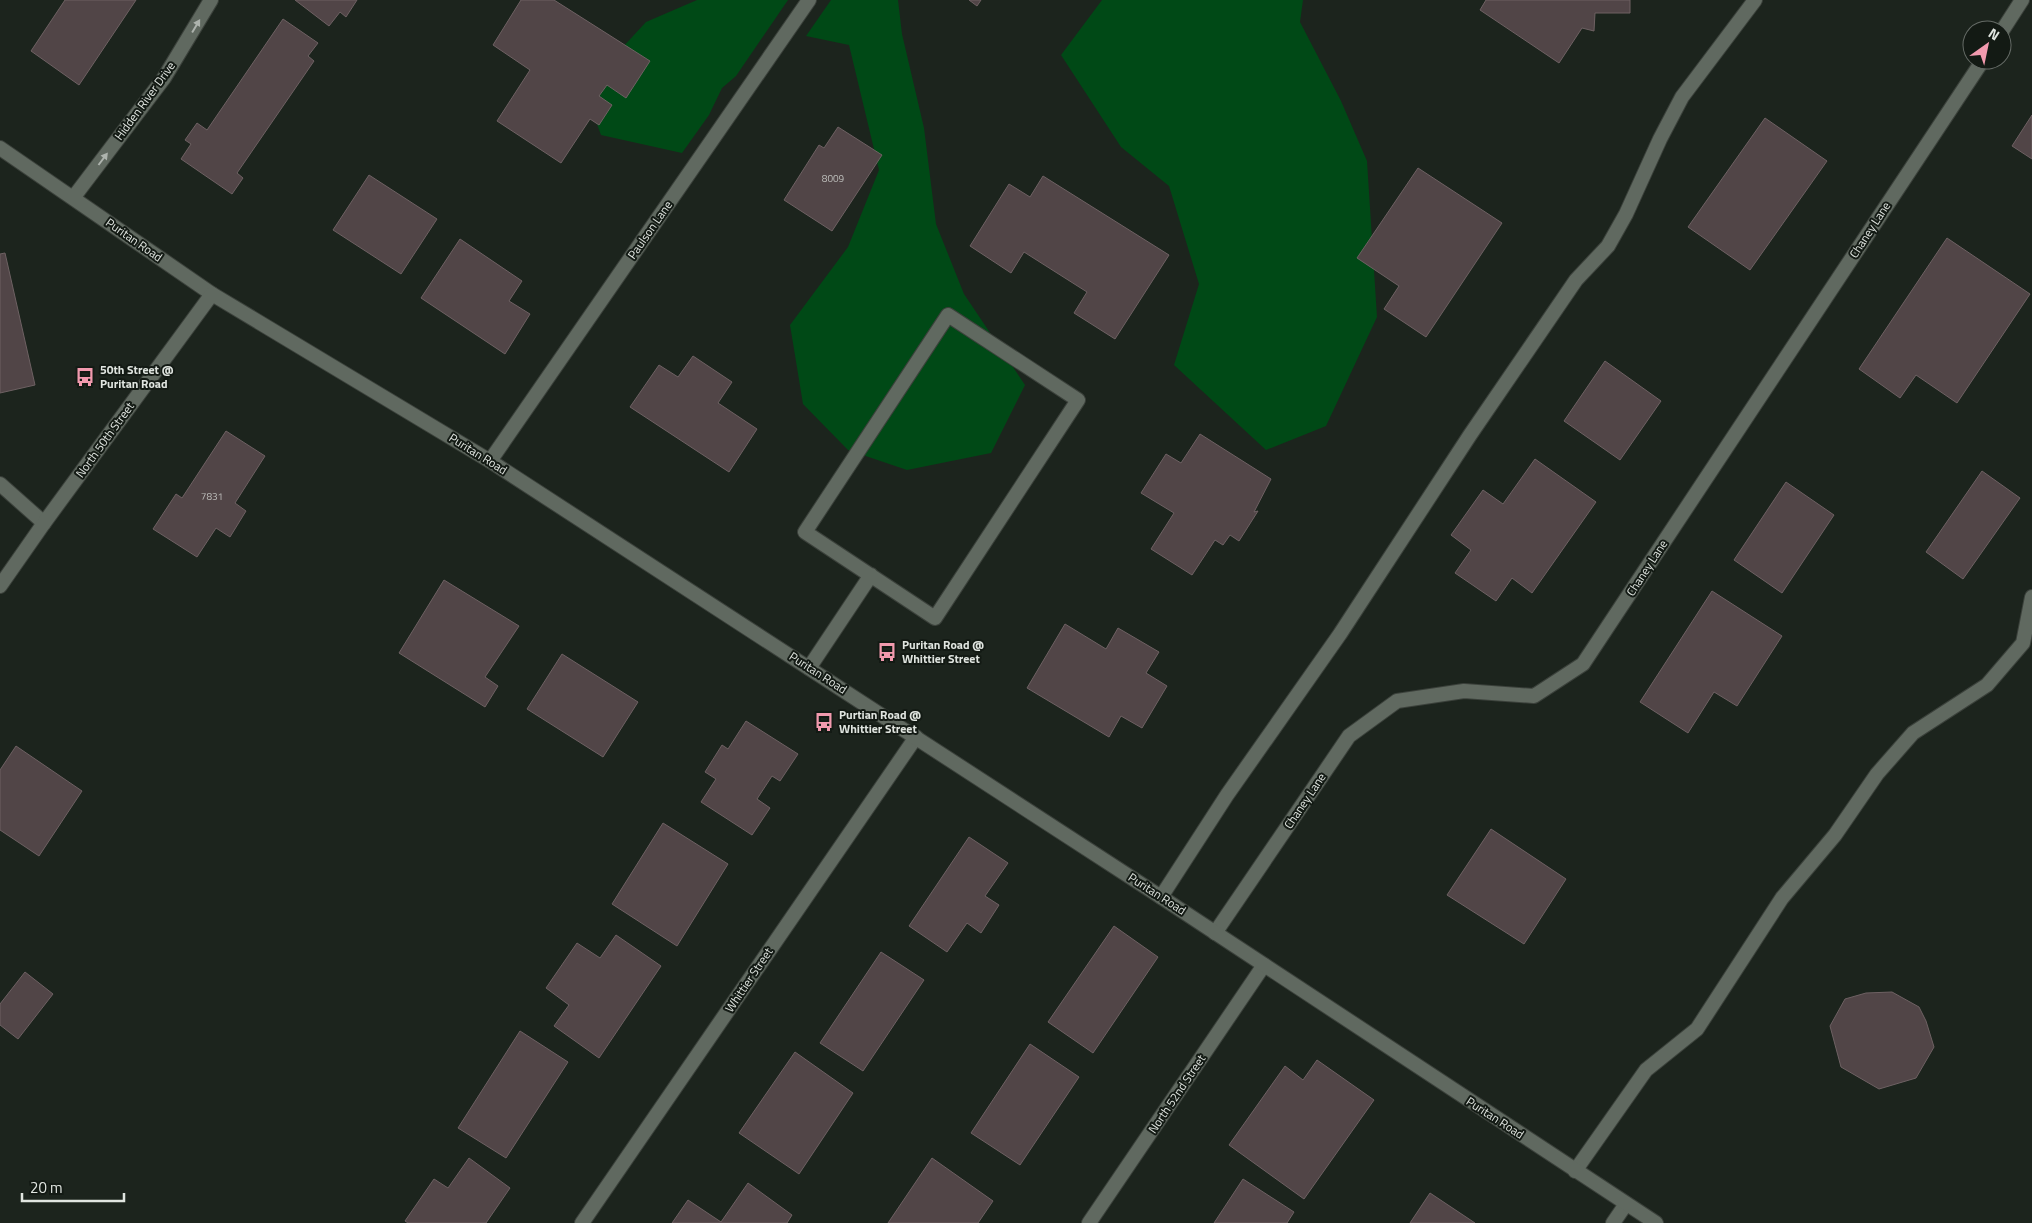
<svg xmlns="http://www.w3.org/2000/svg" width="2032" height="1223" viewBox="0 0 2032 1223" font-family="'Titillium Web',sans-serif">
<rect width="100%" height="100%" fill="#1c241d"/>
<path fill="#004916" d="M697 0H788L736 76 722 88 709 115 682 153 601 135 584 89 646 22Z
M831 0H898L902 34 924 128 936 224 964 294 1025 385 991 453 907 470 848 450 803 404 790 325 848 247 879 170 849 45 806 36Z
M1102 0H1303L1300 22 1341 101 1367 161 1377 317 1326 426 1266 450 1174 365 1199 284 1169 186 1121 147 1061 55Z"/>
<path fill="#514547" stroke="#6e6163" d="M65 0H136L79 85 31 51Z
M295 0H357L346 17 340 12 329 26Z
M521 0H554L650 61 626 98 607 85 599 96 612 105 599 125 590 119 561 163 497 121 530 70 493 45Z
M969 0H981L977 6Z
M1486 0H1630V13H1595L1594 31 1582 28 1559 63 1480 10Z
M283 19 318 43 308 56 314 61 237 173 243 178 232 194 181 159 191 144 185 140 197 123 207 130Z
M2032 115V159L2012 146Z
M1765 118 1827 161 1750 270 1688 227Z
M838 127 882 155 832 231 784 200 819 145 824 148Z
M1418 168 1502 223 1426 337 1384 309 1399 286 1357 258Z
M369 175 437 219 401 274 333 230Z
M1043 176 1169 255 1115 339 1074 313 1087 292 1024 252 1011 273 970 246 1009 184 1030 197Z
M1947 238 2030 294 1957 403 1916 375 1900 398 1859 369Z
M460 239 522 281 509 301 530 314 505 354 421 298Z
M5 253 35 385 0 393V254Z
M693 356 732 382 718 403 757 429 729 472 630 407 659 365 678 377Z
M1605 361 1661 401 1620 460 1564 421Z
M226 431 265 456 235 503 246 511 230 537 216 528 197 557 153 529 176 494 182 498Z
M1200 434 1271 479 1254 512 1258 511 1239 541 1230 535 1223 545 1215 540 1192 575 1151 549 1174 513 1141 493 1166 454 1181 463Z
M1535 459 1596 502 1532 593 1512 578 1496 601 1455 573 1471 550 1451 535 1483 490 1503 504Z
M1982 471 2020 498 1963 579 1926 552Z
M1786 482 1834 515 1782 593 1734 560Z
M444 580 519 626 485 677 498 686 485 707 399 653Z
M1712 591 1782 636 1737 706 1714 692 1688 733 1640 702Z
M1065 624 1106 649 1118 628 1159 652 1146 673 1167 686 1142 728 1121 716 1109 737 1027 688Z
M562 654 638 702 603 757 527 709Z
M746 721 798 754 780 781 772 776 757 799 770 808 752 835 701 802 716 779 705 772 722 745 728 749Z
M16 746 82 791 39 856 0 830V770Z
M663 823 728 864 677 946 612 904Z
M1491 829 1566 879 1524 944 1447 895Z
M969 837 1008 863 985 896 999 905 981 933 967 923 947 952 909 926Z
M1114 926 1158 957 1093 1053 1048 1022Z
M616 935 661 966 599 1058 554 1026 569 1005 546 988 577 943 600 958Z
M881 952 924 980 863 1071 820 1043Z
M25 972 53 994 18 1039 0 1025V1004Z
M1892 992 1919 1007 1926 1021 1934 1047 1916 1078 1879 1089 1841 1067 1830 1026 1845 999 1866 993Z
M520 1031 568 1062 506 1158 458 1128Z
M1030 1044 1079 1077 1020 1165 971 1133Z
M795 1052 853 1093 799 1174 739 1133Z
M1317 1060 1374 1100 1304 1199 1229 1145 1285 1066 1303 1080Z
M469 1158 510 1188 486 1223H408L405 1221 434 1179 448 1188Z
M932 1158 993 1201 978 1223H888Z
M1243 1179 1294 1212 1287 1223H1214Z
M748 1183 792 1215 787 1223H672L688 1200 721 1222Z
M1430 1193 1475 1223H1410Z"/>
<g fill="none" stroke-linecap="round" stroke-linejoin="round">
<g stroke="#3b413b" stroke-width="16">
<path id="service" d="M948 315 1078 400 935 618 805 532Z
M809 668 871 575
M1161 897 1227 795 1340 634 1470 435 1576 280 1608 246 1626 214 1660 139 1682 97 1755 0
M1575 1171 1646 1070 1697 1029 1782 898 1835 835 1877 774 1913 733 1987 685 2023 643 2032 597"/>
</g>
<g stroke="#3b413b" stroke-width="16">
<path id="minor" d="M2002 31 2022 0
M0 148 212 294
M73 198 164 78 211 0
M490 461 809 0
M0 484 44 523
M1215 933 1349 736 1397 701 1464 691 1534 696 1583 664 1983 60
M582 1223 916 737
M1089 1223 1264 965
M1613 1223 1626 1204"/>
</g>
<g stroke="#3b413b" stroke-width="16">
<path id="tertiary" d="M0 586 44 523 212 294 490 461 1161 897 1656 1223"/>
</g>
<use href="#service" stroke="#606960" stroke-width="14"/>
<use href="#minor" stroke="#606960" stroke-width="14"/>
<use href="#tertiary" stroke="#606960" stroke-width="14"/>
</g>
<defs><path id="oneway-solid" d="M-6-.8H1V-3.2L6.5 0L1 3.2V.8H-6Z" transform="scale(1.25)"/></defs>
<g fill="#adb3ad">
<use href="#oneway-solid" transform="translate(196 26) rotate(-59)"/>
<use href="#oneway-solid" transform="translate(103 159) rotate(-53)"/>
</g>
<defs>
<g id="bus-bare" transform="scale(1.5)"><path d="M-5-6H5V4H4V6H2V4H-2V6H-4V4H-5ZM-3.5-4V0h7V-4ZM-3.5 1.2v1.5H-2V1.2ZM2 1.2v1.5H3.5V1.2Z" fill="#f29aae" stroke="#131a14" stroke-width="2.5" paint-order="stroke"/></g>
</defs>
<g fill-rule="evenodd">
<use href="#bus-bare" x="85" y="377"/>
<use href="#bus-bare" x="887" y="652"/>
<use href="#bus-bare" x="824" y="722"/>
</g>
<g text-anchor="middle" stroke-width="4" stroke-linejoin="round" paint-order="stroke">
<g font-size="10" fill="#bcbdba">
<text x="833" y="182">8009</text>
<text x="212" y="500">7831</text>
</g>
<g font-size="12" fill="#e0e5e0" stroke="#131a14">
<text transform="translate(145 101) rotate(-54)" y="4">Hidden River Drive</text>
<text transform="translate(650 230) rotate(-55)" y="4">Paulson Lane</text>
<text transform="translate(1870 230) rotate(-57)" y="4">Chaney Lane</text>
<text transform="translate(134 240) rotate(35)" y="4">Puritan Road</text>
<text transform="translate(105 440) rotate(-54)" y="4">North 50th Street</text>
<text transform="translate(478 454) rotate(32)" y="4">Puritan Road</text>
<text transform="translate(1647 568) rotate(-57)" y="4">Chaney Lane</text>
<text transform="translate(818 673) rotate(33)" y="4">Puritan Road</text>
<text transform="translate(1305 801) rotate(-56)" y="4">Chaney Lane</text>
<text transform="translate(1157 894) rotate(33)" y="4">Puritan Road</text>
<text transform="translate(749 980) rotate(-56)" y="4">Whittier Street</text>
<text transform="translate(1177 1094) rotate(-56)" y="4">North 52nd Street</text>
<text transform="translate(1495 1118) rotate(33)" y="4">Puritan Road</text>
</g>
<g font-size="12" font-weight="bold" fill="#e0e5e0" stroke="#131a14" text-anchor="start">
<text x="100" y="374">50th Street @<tspan x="100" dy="14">Puritan Road</tspan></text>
<text x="902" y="649">Puritan Road @<tspan x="902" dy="14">Whittier Street</tspan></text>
<text x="839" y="719">Purtian Road @<tspan x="839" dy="14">Whittier Street</tspan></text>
</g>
</g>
<g transform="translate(1987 45) rotate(33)"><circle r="24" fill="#131a14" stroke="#656b66"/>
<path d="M0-4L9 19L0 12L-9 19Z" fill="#f29aae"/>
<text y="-8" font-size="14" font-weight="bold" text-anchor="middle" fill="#e0e5e0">N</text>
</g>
<path d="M22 1193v8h102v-8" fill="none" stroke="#e0e5e0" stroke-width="2.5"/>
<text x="30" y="1193" font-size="15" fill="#e0e5e0" stroke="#131a14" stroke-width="4" paint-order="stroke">20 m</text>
</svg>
